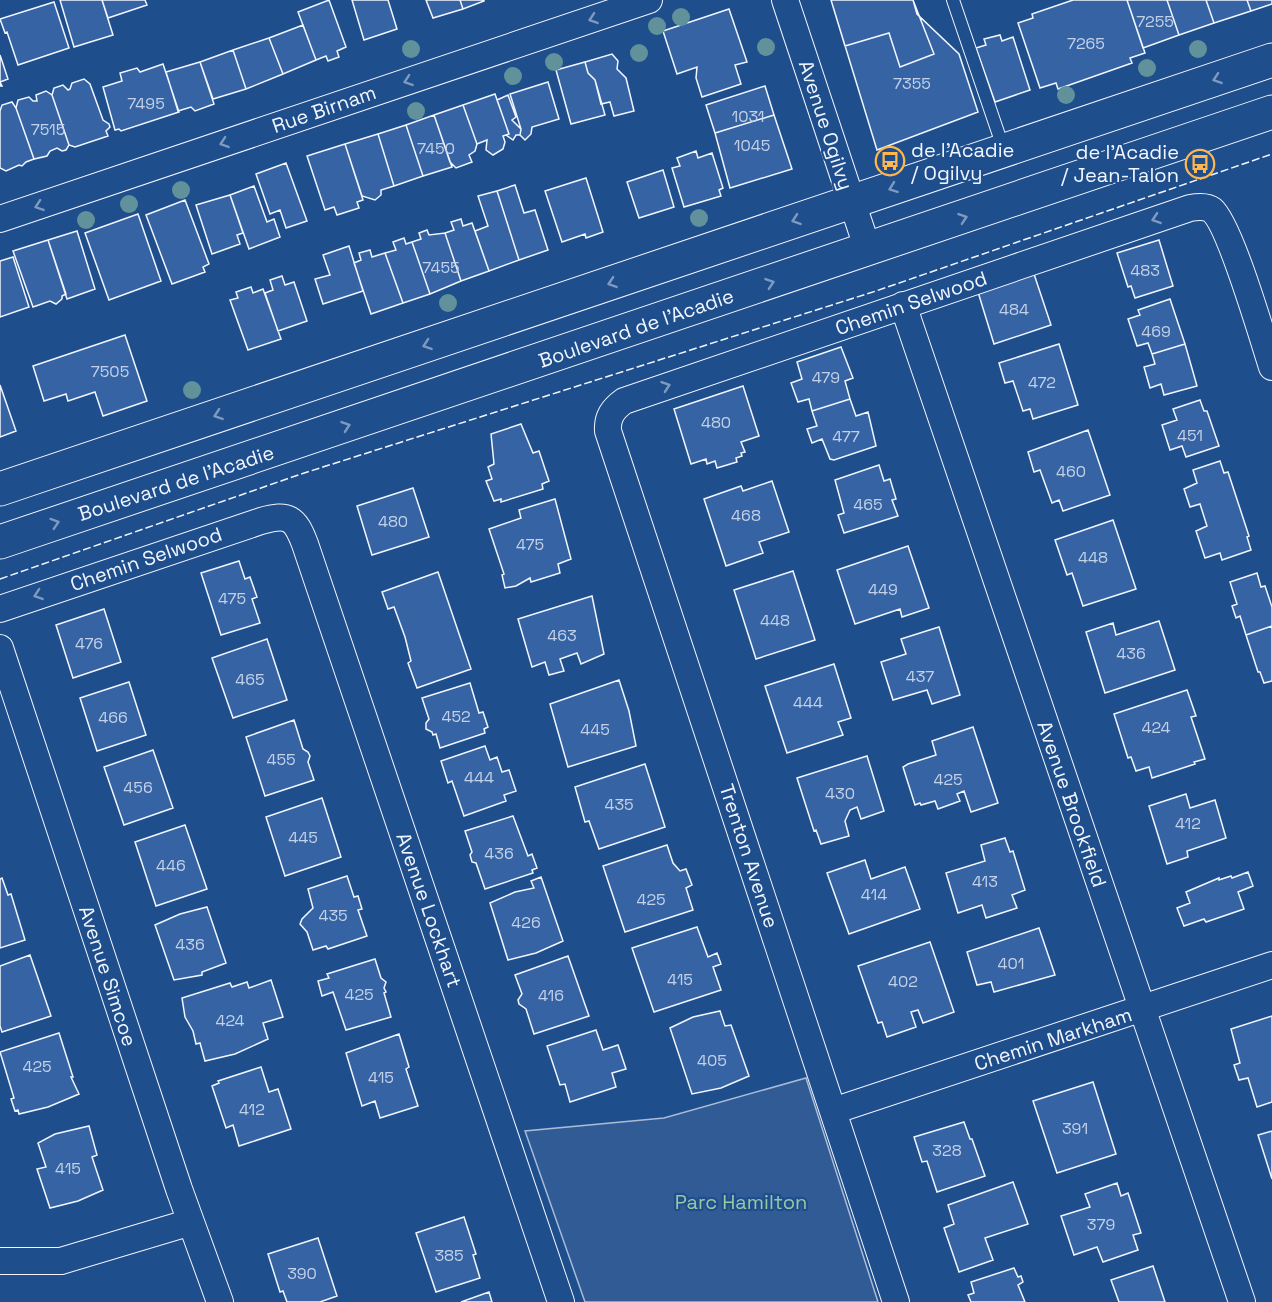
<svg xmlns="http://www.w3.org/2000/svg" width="1272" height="1302" viewBox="0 0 1272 1302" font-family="'Space Grotesk',sans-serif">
<rect width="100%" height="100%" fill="#1f4e8c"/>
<path fill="#305b95" stroke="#a8bbd7" stroke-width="1.5" d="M806 1078 878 1302H585L525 1131 664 1118Z"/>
<path fill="#3563a3" stroke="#f2f6ff" stroke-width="1.5" d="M60 0H102L113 35 74 47Z
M102 0H145L147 5 108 18Z
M329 0 346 47 337 51 339 57 328 61 326 56 316 60 298 12Z
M352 0H388L397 29 364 40Z
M426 0H460L463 9 433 18Z
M460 0H484V1L463 9Z
M831 0H913L917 14 959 54 978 112 877 150Z
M831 0H913L934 54 900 67 889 33 845 46Z
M1073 0H1127L1145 53 1130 58 1132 63 1058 89 1056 83 1040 88 1018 23 1033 18 1032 14Z
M1127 0H1167L1179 35 1143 48Z
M1167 0H1206L1214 23 1179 35Z
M1206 0H1247L1251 11 1214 23Z
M1247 0H1272V4L1251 11Z
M54 2 69 48 18 65 7 32 5 33 0 19Z
M729 9 747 62 735 65 741 84 702 97 696 78 697 67 677 74 663 31Z
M303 25 316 60 283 74 269 38Z
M1000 35 1002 41 1013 37 1030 90 995 102 976 48 986 45 984 39Z
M269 38 283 74 246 89 233 50Z
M233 50 246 89 213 99 200 62Z
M612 54 618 61 617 69 626 78 634 111 614 116 610 102 601 104 595 80 588 73 585 62Z
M0 55 8 79 0 82 2 86H0Z
M200 62 214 104 195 111 191 107 178 111 166 72Z
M585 62 588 73 595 80 605 115 571 124 556 70Z
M163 64 179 112 121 131 119 129 115 130 103 87 122 81 120 73 137 68 140 72Z
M84 79 90 84 103 120 109 124 110 127 106 131 108 136 75 147 69 145 52 95 54 88 63 85 68 90 70 89 72 83Z
M548 82 559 119 532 127 531 134 525 140 520 135 521 129 510 94Z
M765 86 774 115 715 133 706 105Z
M46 91 52 95 69 145 66 150 62 151 57 148 50 151 47 156 34 159 16 108 18 100 29 97 33 101H37L36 95Z
M495 94 509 134 503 136 505 142 503 149 493 155 486 150 487 140 477 144 463 105Z
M508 95 516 117 512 120 521 129 520 135H516L513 140 506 135 509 134 497 100Z
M12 102 16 108 34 159 26 162 22 166 19 165 6 171 0 168V111L2 105Z
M463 105 477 144 475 151 469 155 472 162 456 168 450 162 434 115Z
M434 115 452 167 423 176 406 125Z
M774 115 792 169 730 188 715 133Z
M406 125 423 176 394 186 378 134Z
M378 134 394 186 381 190V195L375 200 362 196 345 144Z
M345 144 363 200 357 202 359 208 337 215 334 207 325 210 307 156Z
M696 151 698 158 712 153 723 188 719 190 721 196 684 207 672 168 680 166 677 158Z
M286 163 307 221 286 228 280 210 270 214 256 174Z
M663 170 674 207 639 218 627 182Z
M586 178 603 232 586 238 585 234 562 242 545 191Z
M515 185 524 213 535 210 548 250 519 260 497 191Z
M254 186 267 222 274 219 280 237 249 249 230 195Z
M497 191 519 260 489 271 475 231 488 226 478 196Z
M230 195 243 233 237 235 240 244 212 254 196 205Z
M185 200 209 264 203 267 205 272 172 284 146 215Z
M138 214 161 281 109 300 85 233Z
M461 219 463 226 472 223 489 271 461 281 445 233 454 230 451 222Z
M427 230 429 235 445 233 461 281 430 294 412 242 421 239 419 233Z
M77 231 95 289 67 299 48 240Z
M404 238 406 244 412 242 430 294 403 303 385 253 396 250 393 242Z
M48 240 66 294 62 296V299L56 304 50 301 33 307 13 251Z
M1159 240 1173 286 1135 298 1131 286 1128 287 1117 253Z
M349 246 363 291 323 304 315 279 330 275 323 255Z
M370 250 372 257 385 253 403 303 371 314 354 263 361 260 359 253Z
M13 257 29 307 0 317V261Z
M1034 274 1051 325 994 344 978 292Z
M282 276 285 285 294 282 307 321 278 331 265 293 273 290 270 280Z
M251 287 253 293 263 289 281 339 248 350 230 300 238 298 236 292Z
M1170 299 1185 344 1152 354 1148 343 1137 346 1128 319 1140 315 1138 310Z
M125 335 147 401 103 416 95 392 68 401 66 394 44 401 33 366Z
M1059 344 1078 405 1033 419 1030 409 1023 411 1013 381 1005 383 999 363Z
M1185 344 1197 386 1164 395 1161 384 1150 388 1144 367 1155 364 1152 354Z
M841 347 853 378 845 381 850 399 812 411 809 399 798 402 791 383 802 379 797 362Z
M0 385 16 431 0 437Z
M743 386 759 436 741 442 745 452 741 453 742 456 736 458 737 462 717 468 715 461 707 464 706 459 691 464 674 409Z
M850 399 856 416 868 412 876 446 834 460 830 459 822 439 812 443 807 429 817 426 812 411Z
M1200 400 1204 411H1207L1219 446 1186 457 1182 446 1170 450 1162 425 1177 420 1173 409Z
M521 424 533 453 539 451 549 481 542 484 543 489 501 502V499L494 501 486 481 492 479 488 467 494 464 491 434Z
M1088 430 1110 495 1063 511 1059 500 1052 503 1040 470 1034 472 1028 452Z
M1220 461 1224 473 1228 472 1249 536 1247 537 1251 550 1222 560 1220 553 1205 558 1196 531 1207 526 1200 504 1190 507 1184 489 1197 483 1193 470Z
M879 465 884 481 890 479 896 499 892 500 898 516 844 533 838 515 844 513 835 480Z
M772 481 789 532 759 542 763 553 726 566 704 499 741 486 743 491Z
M413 488 429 537 372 555 357 506Z
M555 499 571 559 558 564 560 573 531 582 530 578 516 586 505 588 502 575 504 574 489 529 521 518 519 510Z
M1113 520 1136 589 1083 606 1072 573 1067 575 1055 540Z
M908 546 929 608 902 617 900 609 855 624 837 570Z
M239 561 245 579 250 577 257 597 252 599 260 623 221 635 201 573Z
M793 571 815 640 756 659 734 590Z
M438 572 471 669 417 688 408 663 411 661 405 637 394 607 388 609 382 592Z
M1257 573 1261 587 1265 586 1272 607V626L1246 635 1240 616 1236 618 1232 606 1237 604 1230 582Z
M592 596 604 654 581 664 577 653 560 659 564 671 549 675 545 662 532 667 518 619Z
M104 609 121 662 73 678 56 625Z
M1159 621 1175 670 1105 693 1086 632 1113 623 1116 635Z
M1272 626V681L1264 683 1260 672H1258L1246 635Z
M939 627 960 695 932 704 927 690 893 700 881 662 906 654 901 639Z
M267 639 287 700 233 718 212 658Z
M834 664 851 718 838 722 843 735 787 753 765 686Z
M619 680 629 711 636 746 568 767 550 704Z
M129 682 146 735 97 751 80 698Z
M470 683 479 713 483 712 488 727 484 729 485 733 440 748 436 734 433 735 432 732 426 729V723L429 719 422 698Z
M1187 690 1196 716 1191 717 1205 759 1194 762 1195 764 1152 778 1149 767 1136 771 1131 757 1128 758 1114 714Z
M294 720 303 749 308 752 310 756 308 762 314 780 265 796 246 737Z
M973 727 998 803 971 812 964 791 957 794 960 801 938 809 935 801 921 805 920 803 915 805 903 767 908 764 936 755 932 741Z
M485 746 490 760 497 757 502 772 509 770 516 791 504 795 506 801 464 816 452 781 448 783 441 761Z
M153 750 173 808 124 825 104 767Z
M867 756 884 811 861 819 857 807 850 810 845 821 849 836 821 844 816 830 814 831 797 778Z
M645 764 665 827 599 849 589 821 585 822 575 787Z
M1186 794 1190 808 1215 800 1226 838 1187 851 1188 857 1167 864 1149 806Z
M322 798 341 857 285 876 266 817Z
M513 816 528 856 532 854 537 868 532 870 533 873 485 889 476 863 472 862 470 855 472 852 465 831Z
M185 825 207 889 156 906 135 842Z
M1005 838 1010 852 1013 851 1025 890 1012 895 1017 908 986 918 982 905 958 913 946 873 985 861 981 845Z
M667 845 673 863 680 871 686 869 692 885 686 888 693 910 625 932 603 866Z
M865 860 871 879 905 867 920 909 849 934 827 873Z
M1248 872 1253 886 1238 892 1244 909 1206 922 1204 919 1184 926 1177 908 1190 903 1186 892 1219 878V880L1231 876 1232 878Z
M347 876 354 897 358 896 362 909 358 910 367 936 328 949 326 946 313 950 307 932 300 924 302 919 313 908 308 889Z
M541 877 563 941 536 953 508 960 490 903 515 892 534 888 531 881Z
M2 878 8 895 11 894 25 940 0 948V879Z
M207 907 226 963 202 972V975L174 980 155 925 180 914Z
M697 927 708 957 717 953 721 964 713 967 721 990 654 1012 632 948Z
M1039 928 1055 975 994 992 991 982 977 985 967 952Z
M930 942 954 1012 923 1023 918 1010 911 1012 916 1027 887 1037 882 1022 878 1023 858 966Z
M30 955 51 1016 2 1032 0 1026V966Z
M568 956 589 1016 534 1034 526 1009 519 1004 518 1000 522 994 515 975Z
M375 959 381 978 386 982 384 988 386 992 384 993 391 1017 346 1030 333 992 322 996 318 981 329 978 327 974Z
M271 980 283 1017 263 1023 268 1039 235 1054 205 1061 200 1043 196 1044 193 1031 185 1017 182 998 230 983 232 987 247 982 249 988Z
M720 1011 725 1026 731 1025 749 1076 721 1088 692 1094 670 1028 693 1017Z
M1272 1016V1102L1257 1107 1248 1078 1239 1080 1234 1065 1240 1063 1231 1029Z
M596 1030 603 1050 618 1045 626 1069 612 1073 616 1087 570 1102 565 1084 560 1085 547 1046Z
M59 1033 73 1077H71L79 1094 48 1107 19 1114 18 1110 15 1111 11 1099 14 1098 0 1052Z
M399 1034 409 1067 406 1069 418 1106 380 1118 375 1101 362 1106 346 1053Z
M261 1067 269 1092 278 1089 291 1129 239 1146 233 1125 226 1128 212 1086 219 1083 218 1081Z
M1093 1082 1116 1154 1057 1173 1033 1101Z
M964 1122 970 1139H972L985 1176 937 1192 927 1161 922 1162 914 1137Z
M89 1126 97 1155 92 1157 103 1190 78 1201 50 1208 37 1169 46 1167 38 1143 55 1134Z
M1272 1131V1179L1258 1135Z
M1013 1182 1028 1224 985 1238 993 1260 959 1272 944 1228 954 1224 948 1205Z
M1117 1183 1121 1196 1128 1193 1141 1233 1133 1235 1138 1250 1103 1262 1097 1247 1074 1255 1061 1216 1090 1207 1085 1194Z
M464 1217 476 1254 473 1255 480 1278 436 1292 416 1233Z
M318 1238 337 1296 320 1302H287L283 1291 280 1292 268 1254Z
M1153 1266 1165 1302H1119L1111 1280Z
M1014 1268 1018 1277 1021 1276 1023 1282 1018 1285 1025 1302H971L968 1295 974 1293 971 1282Z
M489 1292 492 1302H461Z"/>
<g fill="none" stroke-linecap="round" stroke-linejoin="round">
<g stroke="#f2f6ff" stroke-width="14">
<path id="lane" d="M953 0 1004 150"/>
</g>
<g stroke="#f2f6ff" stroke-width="28">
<path id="street" d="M785 0 868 250
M0 219 649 0
M903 305 1242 1302
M0 609 261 521C289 513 295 518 305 544L561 1302
M0 648 179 1189 220 1302
M833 1111 1272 965
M0 1261H61L191 1222
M896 1302 608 431C607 417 613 409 624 401L1190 208C1196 207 1207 206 1212 210 1230 225 1263 339 1272 367"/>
</g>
<g stroke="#f2f6ff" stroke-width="35">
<path id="secondary" d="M0 489 1272 60
M0 542 1272 112"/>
</g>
<use href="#lane" stroke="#1f4e8c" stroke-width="12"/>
<use href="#street" stroke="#1f4e8c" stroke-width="26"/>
<use href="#secondary" stroke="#1f4e8c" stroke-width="33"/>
<path stroke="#f2f6ff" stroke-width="1.5" stroke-dasharray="8 3" stroke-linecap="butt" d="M0 579 301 474 876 291 1272 154"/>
</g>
<g fill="#61919a">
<circle cx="681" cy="17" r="9"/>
<circle cx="657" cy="26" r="9"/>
<circle cx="766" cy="47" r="9"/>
<circle cx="411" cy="49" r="9"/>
<circle cx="1198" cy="49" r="9"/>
<circle cx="639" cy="53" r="9"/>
<circle cx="554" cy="62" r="9"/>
<circle cx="1147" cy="68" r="9"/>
<circle cx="513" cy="76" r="9"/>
<circle cx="1066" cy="95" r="9"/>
<circle cx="416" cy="111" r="9"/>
<circle cx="181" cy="190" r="9"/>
<circle cx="129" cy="204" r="9"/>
<circle cx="699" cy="218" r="9"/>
<circle cx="86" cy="220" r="9"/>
<circle cx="448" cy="303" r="9"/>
<circle cx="192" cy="390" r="9"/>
</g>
<defs><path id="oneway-chevron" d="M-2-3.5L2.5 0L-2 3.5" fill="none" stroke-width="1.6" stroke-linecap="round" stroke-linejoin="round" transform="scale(1.5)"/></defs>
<g stroke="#7e9ac0">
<use href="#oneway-chevron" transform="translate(593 19) rotate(161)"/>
<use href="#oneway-chevron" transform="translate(1217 79) rotate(161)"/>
<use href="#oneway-chevron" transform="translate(408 81) rotate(161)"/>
<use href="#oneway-chevron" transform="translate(224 143) rotate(161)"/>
<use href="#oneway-chevron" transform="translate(893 188) rotate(160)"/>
<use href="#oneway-chevron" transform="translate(39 206) rotate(161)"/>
<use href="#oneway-chevron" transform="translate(963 218) rotate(-19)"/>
<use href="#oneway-chevron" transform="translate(1156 219) rotate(161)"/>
<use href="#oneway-chevron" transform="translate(796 220) rotate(161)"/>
<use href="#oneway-chevron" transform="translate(612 283) rotate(161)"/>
<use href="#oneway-chevron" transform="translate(770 283) rotate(-19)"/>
<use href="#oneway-chevron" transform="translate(427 345) rotate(161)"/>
<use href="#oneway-chevron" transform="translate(666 386) rotate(-19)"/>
<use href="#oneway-chevron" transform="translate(218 415) rotate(161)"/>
<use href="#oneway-chevron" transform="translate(346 426) rotate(-19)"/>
<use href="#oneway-chevron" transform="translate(55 523) rotate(-18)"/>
<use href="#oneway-chevron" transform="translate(38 595) rotate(161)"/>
</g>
<defs>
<g id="bus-ring" transform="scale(1.5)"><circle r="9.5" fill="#1f4e8c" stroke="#ffb74d" stroke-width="1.5"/><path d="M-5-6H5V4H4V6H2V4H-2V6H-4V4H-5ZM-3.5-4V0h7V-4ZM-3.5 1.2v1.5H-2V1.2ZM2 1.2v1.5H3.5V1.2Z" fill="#ffb74d"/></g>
</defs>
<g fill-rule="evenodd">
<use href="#bus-ring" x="890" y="161"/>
<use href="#bus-ring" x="1200" y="164"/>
</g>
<g text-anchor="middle" stroke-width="4.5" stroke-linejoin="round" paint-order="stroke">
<g font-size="16" fill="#c3d1e8">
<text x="1155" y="27">7255</text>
<text x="1086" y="49">7265</text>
<text x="912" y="89">7355</text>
<text x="146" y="109">7495</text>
<text x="748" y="122">1031</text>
<text x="48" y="135">7515</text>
<text x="752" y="151">1045</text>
<text x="436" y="154">7450</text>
<text x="441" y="273">7455</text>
<text x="1145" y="276">483</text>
<text x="1014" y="315">484</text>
<text x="1156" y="337">469</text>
<text x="110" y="377">7505</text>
<text x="826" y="383">479</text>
<text x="1042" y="388">472</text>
<text x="716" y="428">480</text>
<text x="1190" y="441">451</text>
<text x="846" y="442">477</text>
<text x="1071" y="477">460</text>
<text x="868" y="510">465</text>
<text x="746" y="521">468</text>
<text x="393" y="527">480</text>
<text x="530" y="550">475</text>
<text x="1093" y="563">448</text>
<text x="883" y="595">449</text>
<text x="232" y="604">475</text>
<text x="775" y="626">448</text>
<text x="562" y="641">463</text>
<text x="89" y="649">476</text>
<text x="1131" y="659">436</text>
<text x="920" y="682">437</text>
<text x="250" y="685">465</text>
<text x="808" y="708">444</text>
<text x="456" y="722">452</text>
<text x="113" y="723">466</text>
<text x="1156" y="733">424</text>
<text x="595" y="735">445</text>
<text x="281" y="765">455</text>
<text x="479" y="783">444</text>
<text x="948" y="785">425</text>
<text x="138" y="793">456</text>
<text x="840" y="799">430</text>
<text x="619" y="810">435</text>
<text x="1188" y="829">412</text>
<text x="303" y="843">445</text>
<text x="499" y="859">436</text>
<text x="171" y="871">446</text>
<text x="985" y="887">413</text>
<text x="874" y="900">414</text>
<text x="651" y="905">425</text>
<text x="333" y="921">435</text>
<text x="526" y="928">426</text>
<text x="190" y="950">436</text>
<text x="1011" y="969">401</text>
<text x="680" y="985">415</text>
<text x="903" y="987">402</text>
<text x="359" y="1000">425</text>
<text x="551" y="1001">416</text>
<text x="230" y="1026">424</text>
<text x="712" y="1066">405</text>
<text x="37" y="1072">425</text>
<text x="381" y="1083">415</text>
<text x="252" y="1115">412</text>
<text x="1075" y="1134">391</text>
<text x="947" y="1156">328</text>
<text x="68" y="1174">415</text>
<text x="1101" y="1230">379</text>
<text x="449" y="1261">385</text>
<text x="302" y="1279">390</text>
</g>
<g font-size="20" fill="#f2f6ff" stroke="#1f4e8c">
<text transform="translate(324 109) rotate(-19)" y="7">Rue Birnam</text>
<text transform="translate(826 125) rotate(72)" y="7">Avenue Ogilvy</text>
<text transform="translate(911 303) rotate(-19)" y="7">Chemin Selwood</text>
<text transform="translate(636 328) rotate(-19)" y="7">Boulevard de l'Acadie</text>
<text transform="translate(176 483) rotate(-18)" y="7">Boulevard de l'Acadie</text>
<text transform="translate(146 559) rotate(-19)" y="7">Chemin Selwood</text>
<text transform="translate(1072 804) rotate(71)" y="7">Avenue Brookfield</text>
<text transform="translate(749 856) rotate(72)" y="7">Trenton Avenue</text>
<text transform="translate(429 910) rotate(71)" y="7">Avenue Lockhart</text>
<text transform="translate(108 976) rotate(72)" y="7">Avenue Simcoe</text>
<text transform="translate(1053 1039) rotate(-18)" y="7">Chemin Markham</text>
</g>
<g font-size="20" fill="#f2f6ff" stroke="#1f4e8c" text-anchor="start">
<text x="911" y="157">de l'Acadie<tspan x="911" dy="23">/ Ogilvy</tspan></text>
<text x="1179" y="159" text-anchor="end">de l'Acadie<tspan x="1179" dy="23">/ Jean-Talon</tspan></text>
</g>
<g font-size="20" fill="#97c8a6" stroke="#1f4e8c">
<text x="741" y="1209">Parc Hamilton</text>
</g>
</g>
</svg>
